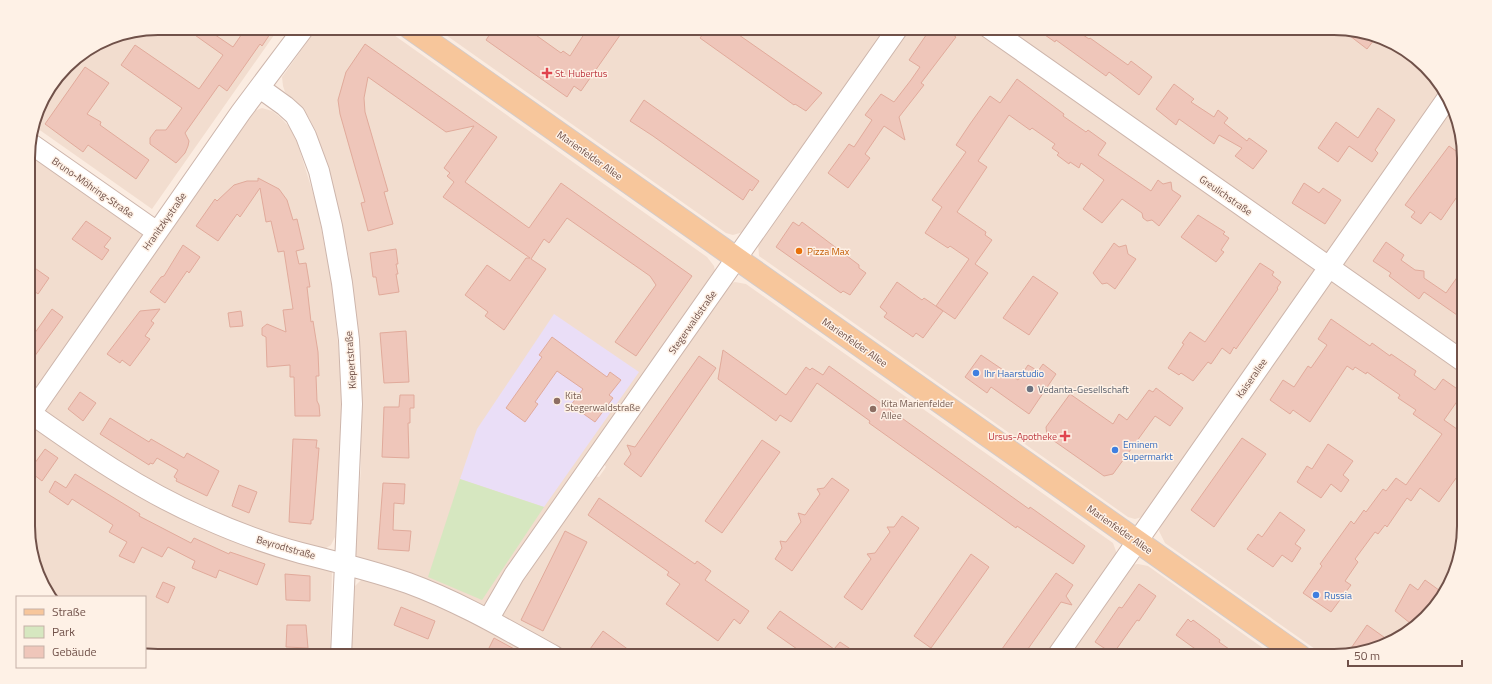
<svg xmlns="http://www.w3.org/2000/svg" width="1492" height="684" viewBox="0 0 1492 684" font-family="'Titillium Web',sans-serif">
<rect width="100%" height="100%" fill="#fbece1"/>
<path fill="#f2ddcf" d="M158 28H279L152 209 34 126 41 101 72 60 108 38Z
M317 28H384L707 257 714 266 715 271 486 607 355 557V555L361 467V382L355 304 348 253 333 187 315 130 309 118 301 106 285 92 283 86 282 77 285 73Z
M436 28H888L743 232 733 235 726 233Z
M907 28H976L1317 269 1147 514 1142 517 1135 519 1128 517 759 256 758 243Z
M1001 28H1334L1384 38 1437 79 1443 92 1327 255Z
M262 108 272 111 280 117 294 132 317 206 333 290 340 365 342 417 335 537 331 545 323 550 264 534 175 498 45 416 42 409 251 112Z
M1450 109 1463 141 1464 355 1341 264Z
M28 152 143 234V237L29 400Z
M1331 280 1464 372V526L1454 576 1432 612 1407 634 1342 656H1325L1165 543 1159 531 1160 525Z
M735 282 746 284 1113 543 1117 554 1049 656H566L502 617 501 610 594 476 599 477 606 467 603 462 728 284Z
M32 426 94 465 332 568 330 656H158L145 653V597H51L29 543V430Z
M1138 564 1148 566 1274 656H1066L1131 565Z
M362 579 410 592 543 656H351L354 587Z"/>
<path fill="#eadef7" d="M554 314 639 372 544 507 460 479 477 429Z"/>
<path fill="#d6e7c0" d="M460 479 544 507 482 600 428 577Z"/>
<path fill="#efc6ba" stroke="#e1aa9b" d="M185 28H205L233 47 246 28H274L262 46 260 44 227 91 219 85 185 133 189 141 188 146 185 153 176 163 150 144V138L156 130H166L182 108 121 65 135 45 199 89 223 55Z
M494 28H526L561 53 563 51 570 56 588 28H625L581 91 574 86 567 97 486 40Z
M707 28H729L822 93 806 111 795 104 794 105 700 38Z
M931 28H943L956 37 921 83 924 85 899 117 905 140 884 126 865 154 870 158 848 188 828 173 849 144 854 147 872 120 865 115 881 94 894 102 911 80 920 67 909 60Z
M1035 28H1073L1089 39 1090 38 1128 65 1131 61 1152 77 1139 95 1109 72 1106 76 1056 40 1055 42Z
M1341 29 1367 35 1377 36 1367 49Z
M365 44 497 137 465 182 529 228 561 183 692 276 636 356 615 342 656 285 650 276 567 218 549 243 544 239 531 259 546 269 504 330 485 316 488 312 465 295 487 265 510 281 526 258H530L443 197 454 182 447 176 450 173 444 168 474 126 446 132 368 77 364 98 365 112 388 191 384 192 393 224 368 231 361 203 365 202 340 114 338 100 346 72Z
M85 67 109 83 87 114 101 122 100 125 149 160 136 179 88 145 83 152 45 124Z
M1017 79 1064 114 1063 116 1086 132 1088 130 1106 143 1098 155 1151 191 1158 180 1163 184 1171 182 1172 190 1181 196 1159 226 1152 220 1147 221 1143 218 1142 213 1122 199 1102 223 1083 209 1104 180 1081 163 1079 168 1070 162 1069 164 1057 155 1059 153 1052 148 1055 144 1032 128 1030 130 1009 115 978 161 987 167 957 212 986 232 985 235 992 240 975 264 988 273 955 319 936 306 969 259 950 246 948 248 925 233 942 207 932 200 966 152 956 145 970 124 990 96 1000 103Z
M1174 84 1194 99 1191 102 1214 117 1218 110 1228 118 1224 123 1247 141 1249 138 1267 151 1253 169 1235 156 1242 148 1219 135 1214 144 1179 119 1176 125 1156 109Z
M644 100 759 181 752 191 750 189 743 200 653 136 630 121Z
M1378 108 1395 120 1375 150 1378 153 1372 162 1349 146 1338 162 1318 148 1336 122 1358 138Z
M1449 146 1463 156V188L1441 220 1430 212 1421 224 1411 217 1415 212 1405 205Z
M258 178 279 189 287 200 293 220 297 219 304 249 296 251 299 264 306 263 310 287H307L311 322 313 321 318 352 319 376H316L317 401 319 405 320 416H295L294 377H290V365L267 367 266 337 262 335V328L267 324 286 332 283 310 293 309 284 251 278 252 271 221 266 222 260 188 240 217 237 214 218 241 196 226 215 199 217 201 234 185 247 181H258Z
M1304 183 1319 193 1323 188 1341 200 1325 224 1292 203Z
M1198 215 1225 232 1223 234 1229 238 1221 250 1224 252 1216 262 1181 237Z
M86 221 111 238 104 247 109 250 102 260 72 239Z
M793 222 799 226 802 222 859 265V268L866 273 850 295 843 291 841 293 776 247Z
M1386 242 1404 255 1401 260 1415 270 1424 271V278L1446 293 1463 269V305L1457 315 1424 292 1419 299 1389 276 1391 273 1373 261Z
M1114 243 1119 247 1126 245 1128 254 1136 259 1115 289 1107 283 1102 284 1093 273Z
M183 245 200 257 189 273 187 271 165 303 150 292 161 277 164 276Z
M396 249 398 264H396L398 274H396L399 292 379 295 376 277H373L370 253Z
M1260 263 1274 272 1272 275 1281 282 1277 288 1278 289 1236 349 1234 347 1230 354 1222 348 1211 364 1208 362 1193 381 1181 373 1179 375 1168 368 1184 344 1182 343 1190 332 1205 342Z
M29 264 49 278 38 294 29 287Z
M1033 276 1058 293 1029 335 1003 318Z
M897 282 922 300 924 298 943 311 923 338 916 333 913 337 884 317 887 313 880 307Z
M52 309 63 317 29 364V341Z
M160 309 151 321 154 323 145 336 150 339 130 366 122 360 120 363 107 354 140 311Z
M241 311 243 326 230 327 228 313Z
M1331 319 1370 346 1372 343 1390 356 1391 354 1416 371 1414 375 1435 390 1443 379 1463 393 1444 420 1464 434V467L1439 502 1420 488 1411 501 1407 498 1387 527 1385 525 1378 534 1375 532 1355 559 1358 562 1345 581 1351 585 1331 612 1303 593 1322 566 1320 564 1351 521 1354 524 1364 510 1366 512 1383 489 1386 491 1396 478 1406 485 1442 434 1413 414 1416 410 1398 398 1400 395 1367 372 1366 374 1355 367 1353 370 1347 366 1310 422 1293 410 1290 414 1270 400 1283 380 1294 387 1308 366 1311 368 1327 345 1318 339Z
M406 331 409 382 384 383 380 333Z
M552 337 607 377 610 372 621 380 609 395 613 398 595 422 571 405 583 389 557 371 535 402 538 404 525 422 506 408 542 357 539 355Z
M723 350 786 395 806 367 810 370 812 368 823 375 829 366 1029 509 1030 507 1085 546 1073 564 1017 526 1016 528 869 423 870 421 817 383 791 422 780 415 776 421 718 379Z
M981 355 1018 380 1028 365 1038 371 1043 364 1056 374 1029 414 991 387 987 393 965 377Z
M699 356 716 368 641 477 624 464 631 454 627 445 635 447Z
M1156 388 1183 408 1170 426 1155 416 1113 474 1104 476 1047 436 1046 427 1070 394 1113 424 1119 414 1127 420 1149 390 1153 392Z
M80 392 96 403 83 421 68 409Z
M400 395H414V408H410V423H408L409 458 382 457 384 407H399Z
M110 418 149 442 151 439 184 458 187 453 219 471 207 496 176 481 177 479 174 477 178 470 157 458 153 464 150 463 149 465 100 434Z
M1242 438 1266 454 1214 527 1191 510Z
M293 439 317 440 316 448H319L313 520H311V524L289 522Z
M762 440 780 452 722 533 705 521Z
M1328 444 1353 461 1343 475 1349 480 1341 492 1331 484 1321 498 1297 482 1307 466 1312 469Z
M45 449 58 458 42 481 29 471Z
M75 474 137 512 140 514 139 516 191 543 194 538 229 554 230 552 265 564 257 585 219 570 216 578 192 568 195 561 168 547 162 557 142 547 134 563 119 556 127 542 109 532 113 525 72 499 68 505 49 492 55 481 66 488Z
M832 478 849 490 792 571 775 559 782 548 780 541 786 542 801 522 798 513 805 515 820 494 817 489 824 488Z
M383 483 405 484 404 504 394 503 393 530 411 531 409 551 378 549Z
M239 485 257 492 249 513 232 506Z
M599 498 695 564 697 561 711 571 705 580 749 611 740 624 734 619 718 641 666 604 680 584 667 575 669 572 588 515Z
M1280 512 1305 530 1295 544 1301 548 1292 562 1282 555 1273 567 1247 549 1258 534 1262 537Z
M902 516 919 528 862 610 844 597 871 559 867 554 875 553 890 532 887 527H894Z
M565 531 587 542 543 631 521 620Z
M971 554 989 567 931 648 914 636Z
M1056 573 1073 585 1066 596 1072 605 1061 602 1023 656H997Z
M285 574 310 576V601L286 600Z
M1425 580 1443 593 1432 612 1415 627 1395 611 1410 584 1418 590Z
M163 582 175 587 168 603 156 597Z
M1139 584 1156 596 1139 621 1137 620 1113 654 1095 642 1119 607 1122 608Z
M401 607 435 621 428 639 394 625Z
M780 611 834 649 840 642 861 656H807L767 628Z
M1188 619 1191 622 1193 620 1220 640 1219 642 1239 656H1205L1176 635Z
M287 625H306L308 648 286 647Z
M1367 625 1388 640 1347 654Z
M603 631 637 656H585Z
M494 638 527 656H485Z"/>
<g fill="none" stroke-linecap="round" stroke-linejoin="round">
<g stroke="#cdb5ab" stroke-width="22">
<path id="minor" d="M989 28 1464 362
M260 88 285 106 295 115 306 136 319 171 332 226 342 283 349 340 352 404 341 656
M30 143 157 232
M29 412C84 451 140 490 202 517 233 531 267 544 301 553 337 562 373 571 408 583 460 602 507 630 554 656
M29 416 241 112 304 28
M489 618 514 575 898 28
M1057 656 1446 100"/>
</g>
<g stroke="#d4cbc8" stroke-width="24">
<path id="major" d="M410 28 1300 656"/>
</g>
<use href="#minor" stroke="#fff" stroke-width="20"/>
<use href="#major" stroke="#f7c69b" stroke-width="22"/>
</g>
<g fill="#e0444e" stroke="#fef1e6" stroke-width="1.5">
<path d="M545 67h4v4h4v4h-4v4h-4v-4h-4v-4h4z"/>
<path d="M1063 430h4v4h4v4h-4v4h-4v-4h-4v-4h4z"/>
</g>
<circle fill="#e8710a" stroke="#fef1e6" stroke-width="1.5" cx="799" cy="251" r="4"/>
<g fill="#3f7fe0" stroke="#fef1e6" stroke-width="1.5">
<circle cx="976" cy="373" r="4"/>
<circle cx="1115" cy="450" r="4"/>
<circle cx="1316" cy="595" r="4"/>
</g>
<circle fill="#6b7280" stroke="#fef1e6" stroke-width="1.5" cx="1030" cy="389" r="4"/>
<g fill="#8d6e63" stroke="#fef1e6" stroke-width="1.5">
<circle cx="557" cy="401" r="4"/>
<circle cx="873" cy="409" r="4"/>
</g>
<g text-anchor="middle" stroke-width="3" stroke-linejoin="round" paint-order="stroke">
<g font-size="10" fill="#be3a42" stroke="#fef1e6" text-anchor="start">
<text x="555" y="77">St. Hubertus</text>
<text x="1057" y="440" text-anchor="end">Ursus-Apotheke</text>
</g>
<g font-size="10" fill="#705149" stroke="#fef1e6">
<text transform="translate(590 155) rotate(35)" y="4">Marienfelder Allee</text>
<text transform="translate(93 187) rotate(35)" y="4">Bruno-Möhring-Straße</text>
<text transform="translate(1226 195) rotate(35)" y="4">Greulichstraße</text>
<text transform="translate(164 221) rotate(-55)" y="4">Hranitzkystraße</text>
<text transform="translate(692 322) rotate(-55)" y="4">Stegerwaldstraße</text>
<text transform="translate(855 342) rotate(35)" y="4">Marienfelder Allee</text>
<text transform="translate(350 360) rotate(-94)" y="4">Kiepertstraße</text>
<text transform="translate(1251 378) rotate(-55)" y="4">Kaiserallee</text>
<text transform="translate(1120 529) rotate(35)" y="4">Marienfelder Allee</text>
<text transform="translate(286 547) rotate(16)" y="4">Beyrodtstraße</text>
</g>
<g font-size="10" fill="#c56008" stroke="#fef1e6" text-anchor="start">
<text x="807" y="255">Pizza Max</text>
</g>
<g font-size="10" fill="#366cbe" stroke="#fef1e6" text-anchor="start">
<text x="984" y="377">Ihr Haarstudio</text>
<text x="1123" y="448">Eminem<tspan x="1123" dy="12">Supermarkt</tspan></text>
<text x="1324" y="599">Russia</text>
</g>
<g font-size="10" fill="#5b616d" stroke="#fef1e6" text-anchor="start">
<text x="1038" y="393">Vedanta-Gesellschaft</text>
</g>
<g font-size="10" fill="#785e54" stroke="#fef1e6" text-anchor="start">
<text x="565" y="399">Kita<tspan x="565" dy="12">Stegerwaldstraße</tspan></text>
<text x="881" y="407">Kita Marienfelder<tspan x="881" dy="12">Allee</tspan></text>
</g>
</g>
<path d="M0 0H1492V684H0ZM158 35H1334A123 123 0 0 1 1457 158V526A123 123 0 0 1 1334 649H158A123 123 0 0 1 35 526V158A123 123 0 0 1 158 35Z" fill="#fef1e6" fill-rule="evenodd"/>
<path fill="none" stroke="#705149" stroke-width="2" d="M158 35H1334A123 123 0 0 1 1457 158V526A123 123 0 0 1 1334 649H158A123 123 0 0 1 35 526V158A123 123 0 0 1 158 35Z"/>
<rect x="16" y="596" width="130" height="72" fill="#fef1e6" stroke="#c5b1a7"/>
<rect x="24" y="609" width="20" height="6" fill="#f7c69b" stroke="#c5b1a7"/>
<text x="52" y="616" font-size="12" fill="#705149">Straße</text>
<rect x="24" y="626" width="20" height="12" fill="#d6e7c0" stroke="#c5b1a7"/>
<text x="52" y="636" font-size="12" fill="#705149">Park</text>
<rect x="24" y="646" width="20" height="12" fill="#efc6ba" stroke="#c5b1a7"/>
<text x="52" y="656" font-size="12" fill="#705149">Gebäude</text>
<path d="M1348 660v6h114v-6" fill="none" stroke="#705149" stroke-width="2"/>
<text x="1354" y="660" font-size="12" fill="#705149" stroke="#fef1e6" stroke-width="3" paint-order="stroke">50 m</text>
</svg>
